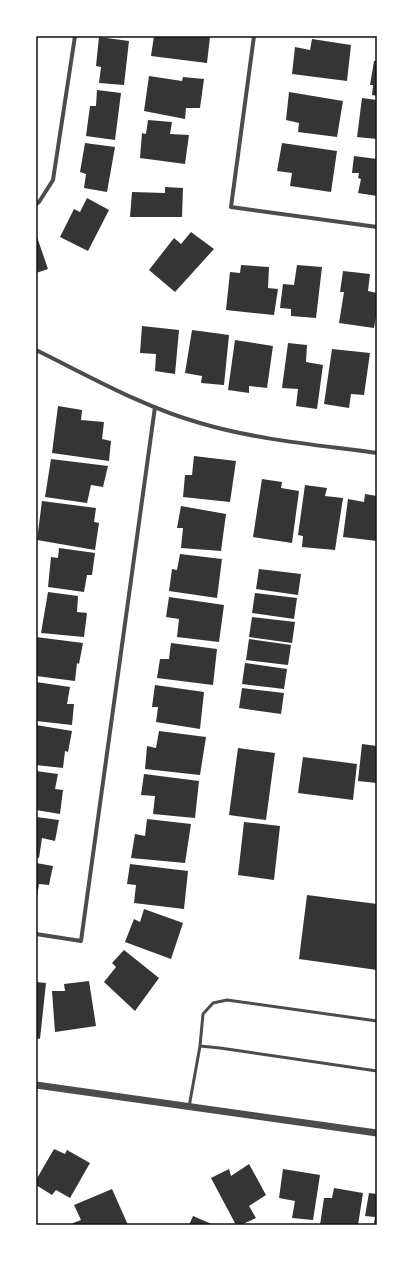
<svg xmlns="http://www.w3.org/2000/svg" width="413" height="1261" viewBox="0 0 413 1261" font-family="'Open Sans',sans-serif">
<rect width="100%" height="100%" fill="#fff"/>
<path fill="#353535" d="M154 36 210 37 207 63 151 56Z
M99 37 129 41 124 85 99 83 101 67 96 66Z
M312 39 351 45 347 81 292 74 295 47 310 50Z
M374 61H377V96L372 95 373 85H370Z
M149 76 182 81 183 77 204 79 200 108H186L185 119 144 111Z
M97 90 121 93 115 140 86 136 90 106H96Z
M289 92 343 101 337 137 298 132 299 123 286 120Z
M362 98 377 100V139L357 137Z
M148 120 172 122 170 134 189 135 185 164 140 158 142 133 146 134Z
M85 143 115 147 107 192 84 188 86 174 80 172Z
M282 143 337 151 331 192 290 186 292 173 277 171Z
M354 156 377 159V196L358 193 361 179 358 178 359 173H352Z
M165 187 183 188 182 217H130L132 192 165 193Z
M87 198 109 210 88 251 60 237 74 209 80 212Z
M191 232 214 249 175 292 149 270 174 238 181 244Z
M36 234 48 269 36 273Z
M241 265 269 267 268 288 278 289 274 315 226 310 230 272 240 273Z
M297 265 322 267 316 318 291 316V309L280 308 283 284 294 285Z
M343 271 370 274 368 291 377 293V310L374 328 339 323 344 292H340Z
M142 326 179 330 175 374 155 371 156 354 140 353Z
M192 330 229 335 224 385 201 383 202 376 185 373Z
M235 340 273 346 267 388 249 386V393L228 390Z
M288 343 307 345 306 362 323 365 317 409 296 406 298 389 282 388Z
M332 349 370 353 364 395 351 394 349 408 324 404Z
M58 406 82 410 81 420 104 422 102 439 111 441 109 461 52 453Z
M194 456 236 461 230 502 183 497 185 475H192Z
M51 459 108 466 103 487 91 485 87 503 45 497Z
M262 479 282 482 281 488 299 491 292 543 253 537Z
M305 485 327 488 325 496 343 498 335 550 302 547 303 536 298 535Z
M365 494 377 496V541L343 537 348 499 364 502Z
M42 501 96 508 94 522 99 523 95 550 37 540Z
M181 506 226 514 221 551 181 548 183 528H177Z
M59 548 95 553 92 575H87L84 592 48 587 51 557 58 558Z
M180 554 222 559 217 598 169 591 172 569 177 570Z
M259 569 301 574 298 595 256 589Z
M48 592 78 596 77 612 87 613 84 637 41 633Z
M255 593 297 598 294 619 252 613Z
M169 597 224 605 219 642 177 637 179 619 166 617Z
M252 617 295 622 292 643 249 637Z
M36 637 83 643 79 664 77 663 75 681 36 676Z
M249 639 291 645 288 665 246 660Z
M171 643 217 649 213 685 157 678 160 659H169Z
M245 663 287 669 284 689 242 684Z
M36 682 70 687 67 704H74L72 725 36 721Z
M155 685 204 692 200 729 156 722 158 707H152Z
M242 688 284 693 281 714 239 708Z
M36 725 72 731 68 752 65 751 63 768 36 765Z
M159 731 206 737 200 775 145 769 147 746 156 748Z
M362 744 377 746V783L358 781Z
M238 748 275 753 266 820 229 815Z
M303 757 357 764 353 800 298 793Z
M36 771 58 774 55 789 63 790 60 814 36 810Z
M144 774 199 781 195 818 153 814 155 796 141 795Z
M36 817 59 820 55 841 42 838 39 858 36 857Z
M147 819 191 824 185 863 131 858 135 834 145 836Z
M244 822 280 826 274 880 238 875Z
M36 863 53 866 49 885 39 884 37 897Z
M130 864 188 871 184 909 134 903 136 885 127 884Z
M307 895 377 904V970L299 959Z
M144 909 183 923 171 959 125 942 134 919 140 922Z
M124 950 159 978 135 1011 104 982 116 967 112 963Z
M89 981 96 1026 55 1032 52 991H65L64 984Z
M36 982 46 983 40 1039 36 1038Z
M54 1149 65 1154 67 1150 90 1163 70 1198 56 1190 52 1195 36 1185V1180Z
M249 1164 266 1195 249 1206 256 1218 241 1225H236L211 1178 229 1169 231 1176Z
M283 1169 320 1175 313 1220 292 1218 295 1201 279 1198Z
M334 1188 363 1193 358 1225H320L324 1198H332Z
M112 1189 128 1225H74L73 1223 81 1220 74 1205Z
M369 1193 377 1194V1223H374L375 1217 365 1216Z
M193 1216 214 1225H189Z"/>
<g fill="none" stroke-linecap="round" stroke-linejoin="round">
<path stroke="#4c4c4c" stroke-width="3" d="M200 1046 220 1048 377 1071
M189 1107 200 1046 203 1014 213 1003 227 1000 377 1021"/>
<path stroke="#4c4c4c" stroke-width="4" d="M254 36 231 207 377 227
M36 204 39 202 53 180 75 36
M36 350C89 376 143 407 200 423 257 440 319 445 377 453
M36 934 81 941 155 407"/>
<path stroke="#4c4c4c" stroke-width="7" d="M36 1085 377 1133"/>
</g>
<rect width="413" height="1261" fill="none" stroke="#ffffff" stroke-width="74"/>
<rect x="37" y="37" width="339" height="1187" fill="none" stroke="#111" stroke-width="1.5"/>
</svg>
